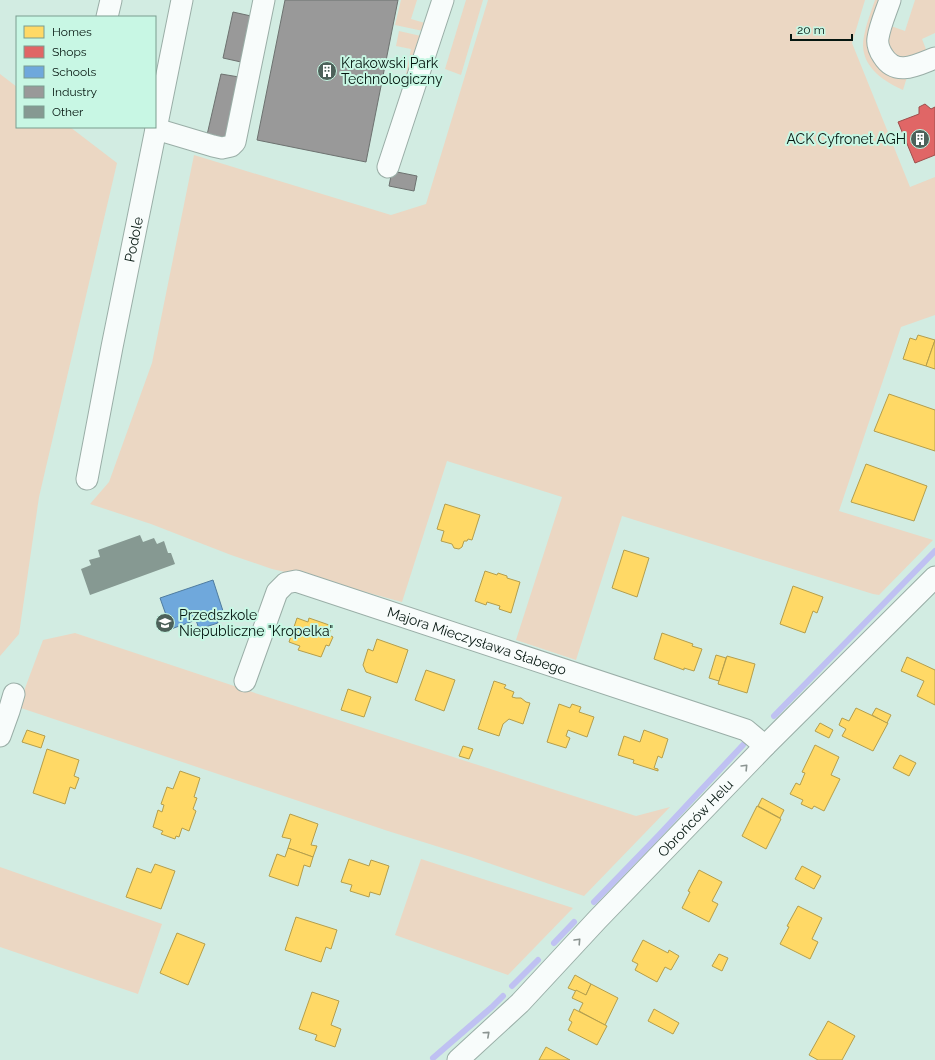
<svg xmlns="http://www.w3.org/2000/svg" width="935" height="1060" viewBox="0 0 935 1060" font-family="Raleway,sans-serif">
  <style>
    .green { fill: #ebd7c3 }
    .homes { fill: #ffd966; stroke: #b49e4c }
    .shops { fill: #e06666; stroke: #9e4e4c }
    .schools { fill: #6fa8dc; stroke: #4f7c9f }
    .industry { fill: #999; stroke: #6d7270 }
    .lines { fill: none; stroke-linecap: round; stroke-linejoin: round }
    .stream { stroke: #bfc1f2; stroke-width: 6 }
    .building { fill: #869992 }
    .minor-casing { stroke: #9aaea7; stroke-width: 23 }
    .minor { stroke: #f8fcfb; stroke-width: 21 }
    .oneway { stroke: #8b9491 }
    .labels { text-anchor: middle; stroke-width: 4; stroke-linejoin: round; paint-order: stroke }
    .poi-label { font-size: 14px; fill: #051610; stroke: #c8f7e4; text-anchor: start }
    .street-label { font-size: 14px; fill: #051610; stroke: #c8f7e4 }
  </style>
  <rect width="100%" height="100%" fill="#d2ece2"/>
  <g class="green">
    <polygon points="401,0 417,0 411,19 425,23 423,31 395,25"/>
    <polygon points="466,0 483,0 461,75 445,69"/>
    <polygon points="488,0 865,0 852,43 910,187 935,177 935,315 901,327 839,511 933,540 879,595 873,594 622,516 576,660 516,640 562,497 447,461 402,602 328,582 272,569 231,555 151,524 90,504 109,482 152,363 194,155 391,215 426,204"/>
    <path d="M 875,0 L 882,0 L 871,35 L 907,77 L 903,90 C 881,80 858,64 864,36 C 866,24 871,12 875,0 Z"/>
    <polygon points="915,0 935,0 935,33 922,39 927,52 902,59 892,54 886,39 891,26 905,31"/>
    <polygon points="399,31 421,36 407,80 397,78 396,84 384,76 385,74 405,79 411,49 396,46"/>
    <polygon points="0,74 17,87 17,127 70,127 117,163 39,497 19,634 0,656"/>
    <polygon points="75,633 258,694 636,816 670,807 584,896 471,857 388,831 18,707 43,640"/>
    <polygon points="421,859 573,908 508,975 395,935"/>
    <polygon points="0,867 162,924 138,994 0,947"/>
  </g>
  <g class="homes">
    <polygon points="918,335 935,340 926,366 903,359 910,338 916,340"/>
    <polygon points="935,340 935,369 926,366"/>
    <polygon points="889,394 935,410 935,451 874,431"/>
    <polygon points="866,464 927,486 914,521 851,502"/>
    <polygon points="445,504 480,515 472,540 468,539 467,541 464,541 462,547 459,549 454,548 452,544 441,541 444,531 437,529"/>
    <polygon points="624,550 649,558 637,597 612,588"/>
    <polygon points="485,571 497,575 498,573 507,576 507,578 520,582 511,613 499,609 500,606 487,602 486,605 475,601"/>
    <polygon points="793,586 823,597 817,613 813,611 805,633 780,624"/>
    <polygon points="297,618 308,622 309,618 332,626 329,635 333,637 329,646 326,645 321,657 298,650 300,646 289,642"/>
    <polygon points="662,633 693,644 692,646 702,649 694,671 684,668 684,670 654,659"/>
    <polygon points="377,639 408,650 397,683 366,672 363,665 368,649 373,651"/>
    <polygon points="716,655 726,658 719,681 709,678"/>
    <polygon points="727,656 755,664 747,693 718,684"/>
    <polygon points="907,657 935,670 935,705 917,696 924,681 901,671"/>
    <polygon points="426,670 455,680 444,711 415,700"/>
    <polygon points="494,681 506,685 504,688 514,692 512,697 516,698 521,698 526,702 530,703 523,724 509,719 503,724 499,736 478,729"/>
    <polygon points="348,689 371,697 364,717 341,710"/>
    <polygon points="559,704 570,708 572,704 581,707 579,712 594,717 587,737 568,730 566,736 570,738 566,748 547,742"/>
    <polygon points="856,708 888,723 873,751 842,736 846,729 839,725 842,718 849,721"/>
    <polygon points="876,708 891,715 887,723 872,715"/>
    <polygon points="820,723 833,730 829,738 815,731"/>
    <polygon points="27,730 45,736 41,748 22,742"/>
    <polygon points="644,730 668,739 662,758 658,756 654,768 658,769 658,771 633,763 634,760 618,755 624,736 640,742"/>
    <polygon points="815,745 839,757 831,775 840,779 824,811 814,806 812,809 801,804 803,800 790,794 796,783 800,785 805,773 802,772"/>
    <polygon points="463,746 473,749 469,759 459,756"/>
    <polygon points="47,749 79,760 74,776 79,778 75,789 70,787 65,804 33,793"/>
    <polygon points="900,755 916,763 909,776 893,768"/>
    <polygon points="180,771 200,778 194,797 197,798 193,809 196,811 189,831 182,828 179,837 176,836 175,839 161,834 163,831 153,827 158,810 162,812 164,805 161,804 167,787 173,789"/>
    <polygon points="762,798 784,810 780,818 758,806"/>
    <polygon points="757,806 781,819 766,849 742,836"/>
    <polygon points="290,814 318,824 311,845 317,846 313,857 288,848 291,839 282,837"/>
    <polygon points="288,848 313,857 310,867 304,865 298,886 269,876 277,854 285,857"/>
    <polygon points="349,859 369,866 371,860 389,866 380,895 370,892 369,897 350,891 352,885 341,882"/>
    <polygon points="155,864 175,871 161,909 126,897 137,868 151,873"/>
    <polygon points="802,866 821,876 814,889 795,879"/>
    <polygon points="699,870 722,882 712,901 718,904 709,922 682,908 690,892 688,891"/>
    <polygon points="798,906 822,918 812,939 818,942 810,959 780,944 789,927 787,926"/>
    <polygon points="296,917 337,930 331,949 326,947 321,962 285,950"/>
    <polygon points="177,933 205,944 188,985 160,973"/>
    <polygon points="643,940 668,953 669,950 679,956 671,970 665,967 657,982 635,970 638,964 632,961"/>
    <polygon points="719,954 728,958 722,971 712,966"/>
    <polygon points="575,975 591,984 586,995 568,988"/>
    <polygon points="591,984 618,998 605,1025 579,1011 583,1003 572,998 576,990 586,995"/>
    <polygon points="312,992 339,1001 331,1025 341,1029 335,1047 315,1040 317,1035 299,1029"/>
    <polygon points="574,1009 607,1026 597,1045 568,1030 572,1022 569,1020"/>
    <polygon points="654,1009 679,1023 673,1034 648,1021"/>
    <polygon points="828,1021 855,1036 842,1060 818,1060 809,1055"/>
    <polygon points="546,1047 570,1060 539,1060"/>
  </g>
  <polygon class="shops" points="925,104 931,109 935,107 935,155 915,163 898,122 919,114 919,107"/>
  <polygon class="schools" points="213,580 223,611 215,614 218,623 199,629 196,620 171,629 160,598"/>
  <g class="industry">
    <polygon points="285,0 398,0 366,162 257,140"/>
    <polygon points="233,12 251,16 241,62 223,58"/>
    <polygon points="221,74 239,77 226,138 207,135"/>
    <polygon points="392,171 417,176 414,191 389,186"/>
  </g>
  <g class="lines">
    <g class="stream">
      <polyline points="774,716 935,551"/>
      <polyline points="594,902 659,835 743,745"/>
      <polyline points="554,943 574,922"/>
      <polyline points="512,986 538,960"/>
      <polyline points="433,1058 492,1007 503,996"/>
    </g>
  </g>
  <polygon class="building" points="140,535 143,542 154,538 157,544 164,541 168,553 171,553 175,564 90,595 81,569 91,565 89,560 100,557 98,550"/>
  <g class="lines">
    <defs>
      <g id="minor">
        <path d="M 890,0 C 886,12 880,25 878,38 C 877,44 879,50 883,56 C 896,77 917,65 935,58"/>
        <polyline points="107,17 111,0"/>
        <polyline points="156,129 213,146 222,148 231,146 235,142 264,0"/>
        <polyline points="388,167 443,0"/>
        <path id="s1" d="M 87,479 L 112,347 L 182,0"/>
        <path id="s2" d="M 245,681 L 277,592 L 286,583 L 296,581 L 746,730 L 765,746"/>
        <polyline points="0,736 9,711 14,694"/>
        <path id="s3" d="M 458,1060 L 520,1003 L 597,920 L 765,746 L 935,577"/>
      </g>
    </defs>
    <use href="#minor" class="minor-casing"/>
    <use href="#minor" class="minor"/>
  </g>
  <defs><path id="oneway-chevron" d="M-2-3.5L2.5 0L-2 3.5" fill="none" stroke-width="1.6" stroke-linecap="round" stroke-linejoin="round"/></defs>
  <g class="oneway">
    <use href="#oneway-chevron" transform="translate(745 767) rotate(-46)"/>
    <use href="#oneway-chevron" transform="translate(578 941) rotate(-47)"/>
    <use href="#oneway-chevron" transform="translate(487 1034) rotate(-42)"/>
  </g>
  <defs>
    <symbol id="building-disc" viewBox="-11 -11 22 22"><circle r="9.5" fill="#4d615a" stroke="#c8f7e4"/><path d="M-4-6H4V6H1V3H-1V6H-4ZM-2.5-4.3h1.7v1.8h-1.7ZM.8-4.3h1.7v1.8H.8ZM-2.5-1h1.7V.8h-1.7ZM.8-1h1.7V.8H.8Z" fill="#fff"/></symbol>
    <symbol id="school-disc" viewBox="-11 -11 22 22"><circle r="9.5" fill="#4d615a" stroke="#c8f7e4"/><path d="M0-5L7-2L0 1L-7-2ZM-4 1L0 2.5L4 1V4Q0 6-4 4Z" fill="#fff"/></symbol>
  </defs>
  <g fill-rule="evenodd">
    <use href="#building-disc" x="316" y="60" width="22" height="22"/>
    <use href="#building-disc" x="909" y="128" width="22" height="22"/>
    <use href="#school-disc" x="154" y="612" width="22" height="22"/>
  </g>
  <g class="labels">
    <g class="poi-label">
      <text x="341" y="68">Krakowski Park<tspan x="341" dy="16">Technologiczny</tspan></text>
      <text x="906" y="144" text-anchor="end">ACK Cyfronet AGH</text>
      <text x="179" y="620">Przedszkole<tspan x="179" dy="16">Niepubliczne "Kropelka"</tspan></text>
    </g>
    <g class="street-label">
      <text dy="5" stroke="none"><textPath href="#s1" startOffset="244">Podole</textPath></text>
      <text dy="5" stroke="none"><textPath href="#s2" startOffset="308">Majora Mieczysława Słabego</textPath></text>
      <text dy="5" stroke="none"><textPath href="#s3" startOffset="339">Obrońców Helu</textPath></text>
    </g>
  </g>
  <rect x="16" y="16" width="140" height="112" fill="#c8f7e4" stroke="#7a9d8f"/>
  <rect x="24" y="26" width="20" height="12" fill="#ffd966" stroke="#7a9d8f"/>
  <text x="52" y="36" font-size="12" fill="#051610">Homes</text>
  <rect x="24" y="46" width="20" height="12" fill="#e06666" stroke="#7a9d8f"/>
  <text x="52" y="56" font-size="12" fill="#051610">Shops</text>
  <rect x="24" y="66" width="20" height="12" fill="#6fa8dc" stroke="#7a9d8f"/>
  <text x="52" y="76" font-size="12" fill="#051610">Schools</text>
  <rect x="24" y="86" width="20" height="12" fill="#999999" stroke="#7a9d8f"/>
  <text x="52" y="96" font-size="12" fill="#051610">Industry</text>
  <rect x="24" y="106" width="20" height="12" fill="#869992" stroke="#7a9d8f"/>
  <text x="52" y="116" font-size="12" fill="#051610">Other</text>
  <path d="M791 34v6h61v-6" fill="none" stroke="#051610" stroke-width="2"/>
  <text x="797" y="34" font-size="12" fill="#051610" stroke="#c8f7e4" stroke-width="3" paint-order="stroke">20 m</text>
</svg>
